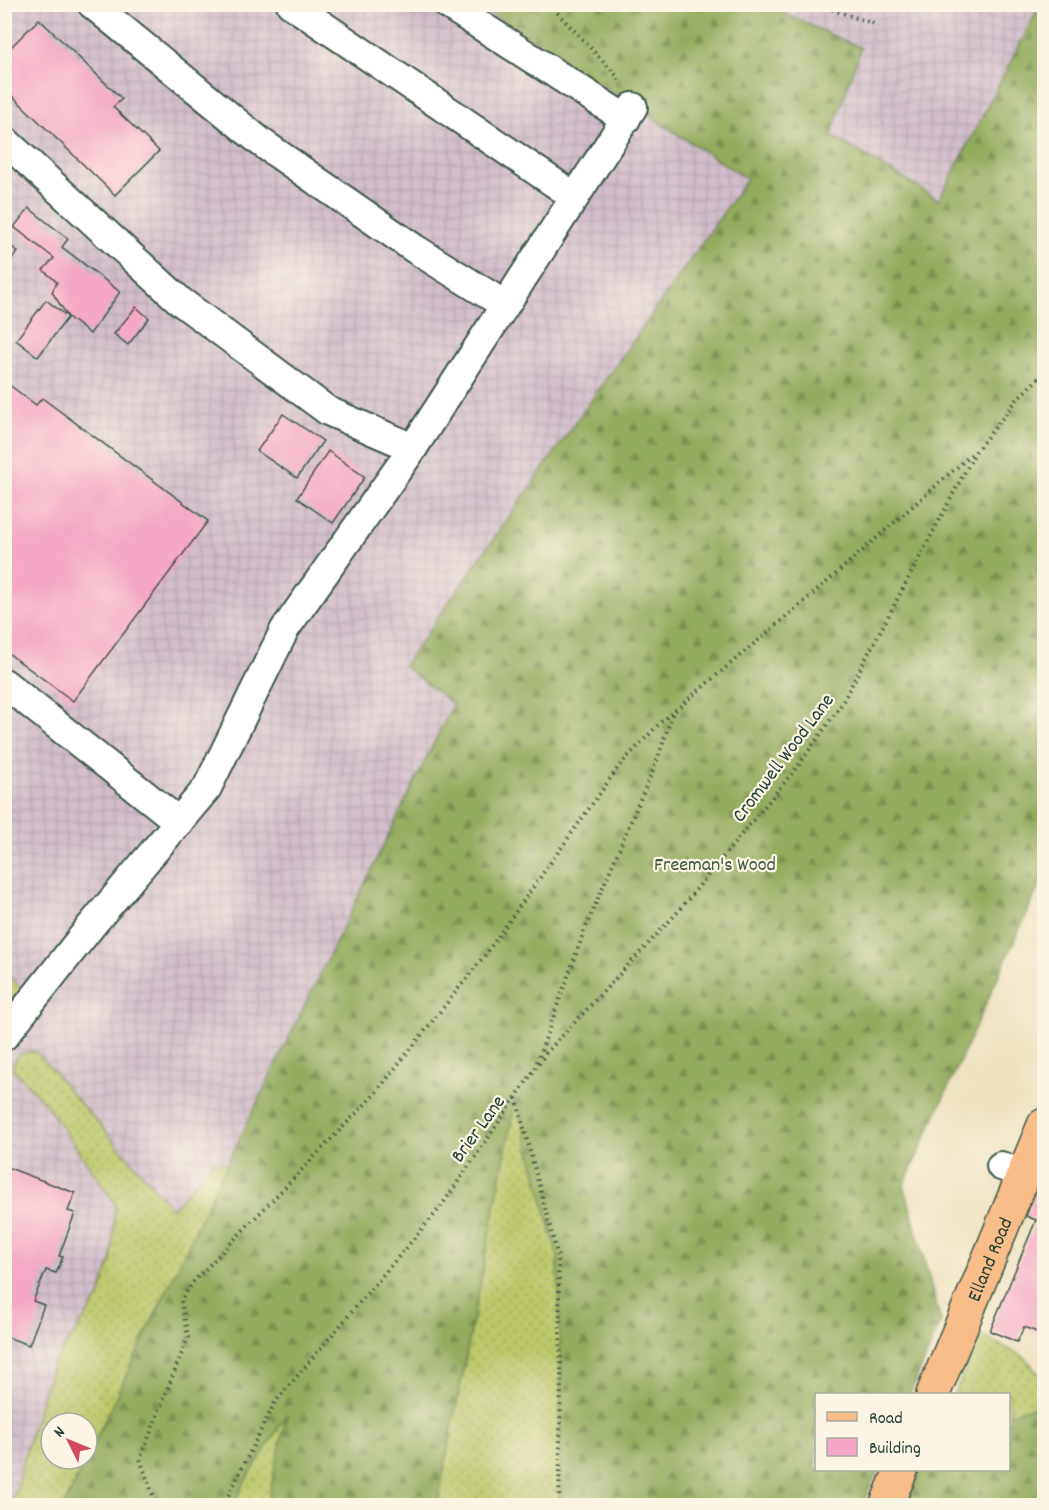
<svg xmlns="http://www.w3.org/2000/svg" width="1049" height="1510" viewBox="0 0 1049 1510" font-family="Dekko,sans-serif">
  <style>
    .industrial { fill: url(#industrial-grid) }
    .grass { fill: url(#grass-dots); stroke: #6d824e; stroke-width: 1.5 }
    .forest { fill: url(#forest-firs); stroke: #5a7448; stroke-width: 1.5 }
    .building { fill: #f5a7c5 }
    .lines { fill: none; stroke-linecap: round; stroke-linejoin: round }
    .minor-casing { stroke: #3e5649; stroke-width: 32 }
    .major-casing { stroke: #3e5649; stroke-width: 36 }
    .path { stroke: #3e5649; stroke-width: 4; stroke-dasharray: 1.5 4.5; stroke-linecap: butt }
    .minor { stroke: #fff; stroke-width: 28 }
    .major { stroke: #f8bd88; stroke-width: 33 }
    .labels { text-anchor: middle; stroke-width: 4.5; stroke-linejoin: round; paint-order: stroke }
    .street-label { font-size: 20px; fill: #1f3d34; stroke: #fcf5e5 }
    .park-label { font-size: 20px; fill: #3e593f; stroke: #fcf5e5 }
  </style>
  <defs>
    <pattern id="industrial-grid" width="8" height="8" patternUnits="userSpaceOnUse" patternTransform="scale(1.5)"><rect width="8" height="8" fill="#d1bdca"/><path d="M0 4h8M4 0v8" fill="none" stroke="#b3a3ae"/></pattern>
    <pattern id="grass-dots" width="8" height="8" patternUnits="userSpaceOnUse" patternTransform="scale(1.5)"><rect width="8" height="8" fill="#bbc769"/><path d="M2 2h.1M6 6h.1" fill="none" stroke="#97a357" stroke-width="1.8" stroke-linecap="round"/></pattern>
    <pattern id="forest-firs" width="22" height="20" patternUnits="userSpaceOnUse" patternTransform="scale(1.5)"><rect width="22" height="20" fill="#94ac5d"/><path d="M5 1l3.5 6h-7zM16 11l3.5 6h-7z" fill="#788d4e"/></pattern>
  </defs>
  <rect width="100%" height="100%" fill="#fcf5e5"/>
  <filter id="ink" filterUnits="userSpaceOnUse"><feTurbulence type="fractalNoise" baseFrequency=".0167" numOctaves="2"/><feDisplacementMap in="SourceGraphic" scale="12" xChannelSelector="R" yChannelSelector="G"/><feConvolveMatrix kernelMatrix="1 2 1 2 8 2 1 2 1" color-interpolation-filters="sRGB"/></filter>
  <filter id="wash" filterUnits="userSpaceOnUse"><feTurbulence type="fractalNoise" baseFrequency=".008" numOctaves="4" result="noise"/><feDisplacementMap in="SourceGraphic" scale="24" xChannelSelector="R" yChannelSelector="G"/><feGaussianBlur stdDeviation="1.35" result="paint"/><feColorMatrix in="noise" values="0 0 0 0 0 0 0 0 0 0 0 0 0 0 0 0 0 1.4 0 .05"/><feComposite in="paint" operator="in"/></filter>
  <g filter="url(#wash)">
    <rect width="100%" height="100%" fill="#ede1c0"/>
    <g class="industrial">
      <polygon points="5,5 478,5 747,179 404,666 453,703 227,1164 87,1458 87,1423 51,1423 51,1459 87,1459 64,1505 5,1506"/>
      <polygon points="765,5 1040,5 939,200 831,135 861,48"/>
    </g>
    <g class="grass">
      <polygon points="5,972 23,990 5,1018"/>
      <path d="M 35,1051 C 50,1064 59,1079 71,1093 C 106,1131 139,1169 172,1209 L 214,1161 L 227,1164 L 87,1458 L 87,1423 L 51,1423 L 51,1459 L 87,1459 L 64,1505 L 12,1505 L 27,1446 L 52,1366 L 99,1297 L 112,1257 L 115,1203 L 45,1103 L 12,1068 L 19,1054 Z"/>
      <polygon points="516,1097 558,1257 561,1373 559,1505 437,1506"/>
      <polygon points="981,1335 1026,1358 1036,1372 1044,1374 1044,1405 1009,1413 1008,1394 954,1394"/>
      <polygon points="288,1412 267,1505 234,1506 241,1488"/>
    </g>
    <g class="forest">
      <polygon points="478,5 765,5 861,48 831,135 939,200 1040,5 1044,5 1044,875 904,1185 941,1322 910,1394 816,1394 816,1470 878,1470 862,1505 559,1505 561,1373 558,1257 516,1098 437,1505 267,1505 287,1414 241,1488 234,1505 64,1506 227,1164 453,704 404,666 747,179"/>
      <polygon points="1044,1405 1044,1505 906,1505 922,1470 1008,1470 1009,1413"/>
    </g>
    <g id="blocks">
      <g class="building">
        <polygon points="39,19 122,99 113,107 159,151 115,195 4,88 4,54"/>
        <polygon points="29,208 68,239 62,247 120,292 90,334 68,317 52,292 57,282 43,270 54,258 14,227"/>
        <polygon points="4,240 18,252 4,267"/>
        <polygon points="46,300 68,317 38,357 16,340"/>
        <polygon points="136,307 149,318 128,345 114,334"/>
        <polygon points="4,381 36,405 42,398 208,521 73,701 4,650"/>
        <polygon points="283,414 323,441 297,478 257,451"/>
        <polygon points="328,451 365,477 333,523 297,498"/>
        <polygon points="4,1166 75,1193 68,1211 75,1213 59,1256 63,1257 56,1273 46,1270 33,1301 44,1305 29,1345 4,1336"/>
        <polygon points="1044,1170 1044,1335 1024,1327 1017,1342 990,1331 1036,1220 1026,1216"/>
      </g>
    </g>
  </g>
  <g filter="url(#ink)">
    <use href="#blocks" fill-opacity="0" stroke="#3e5649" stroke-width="1.5"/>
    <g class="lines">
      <defs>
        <g id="minor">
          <polyline points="92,4 262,143 415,249 505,305"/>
          <polyline points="291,4 575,197"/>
          <polyline points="447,4 626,119"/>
          <polyline points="4,140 180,301 328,411 413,448 285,629 207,788 91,926 4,1036"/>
          <polyline points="413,448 633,107"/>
          <polyline points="4,683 179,822"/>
          <polyline points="1001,1166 1024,1174"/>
        </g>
        <g id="major">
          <path id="s1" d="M 933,1394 L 1044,1125"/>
          <polyline points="886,1506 901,1470"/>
        </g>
      </defs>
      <use href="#minor" class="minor-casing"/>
      <use href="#major" class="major-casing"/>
      <g class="path">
        <polyline points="549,4 617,76 620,83"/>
        <polyline points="815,4 878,25"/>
        <polyline points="537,1062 585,929 658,758 673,712"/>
        <polyline points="516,1098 558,1257 561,1373 559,1506"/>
        <polyline points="157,1506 140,1459 188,1337 181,1300 194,1281 374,1095 485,955 620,765 659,724 813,594 972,454"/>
        <polyline points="223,1506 275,1402 440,1208 546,1053 676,914 798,766 841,705 976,451 1020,396 1044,373"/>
      </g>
      <use href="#minor" class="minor"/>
      <use href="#major" class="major"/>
    </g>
  </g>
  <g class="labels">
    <g class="street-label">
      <text transform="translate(782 757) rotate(-53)" y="7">Cromwell Wood Lane</text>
      <text transform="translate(477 1128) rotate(-54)" y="7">Brier Lane</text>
      <text dy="7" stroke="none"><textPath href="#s1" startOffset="146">Elland Road</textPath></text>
    </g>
    <g class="park-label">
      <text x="715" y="870">Freeman's Wood</text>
    </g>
  </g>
  <rect width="1049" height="1510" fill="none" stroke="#fcf5e5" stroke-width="24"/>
  <rect x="815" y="1393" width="195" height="78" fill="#fcf5e5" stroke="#a4ab9e" stroke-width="1.5"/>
  <rect x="827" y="1412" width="30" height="9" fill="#f8bd88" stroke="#a4ab9e" stroke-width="1.5"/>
  <text x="869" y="1423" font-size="18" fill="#1f3d34">Road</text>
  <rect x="827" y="1438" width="30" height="18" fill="#f5a7c5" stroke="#a4ab9e" stroke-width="1.5"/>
  <text x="869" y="1453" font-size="18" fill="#1f3d34">Building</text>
  <g transform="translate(69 1441) rotate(313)"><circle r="28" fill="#fcf5e5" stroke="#a4ab9e" stroke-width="1.5"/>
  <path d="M0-4.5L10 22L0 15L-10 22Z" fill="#d1495b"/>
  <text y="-9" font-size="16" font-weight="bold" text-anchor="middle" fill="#1f3d34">N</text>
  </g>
</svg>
